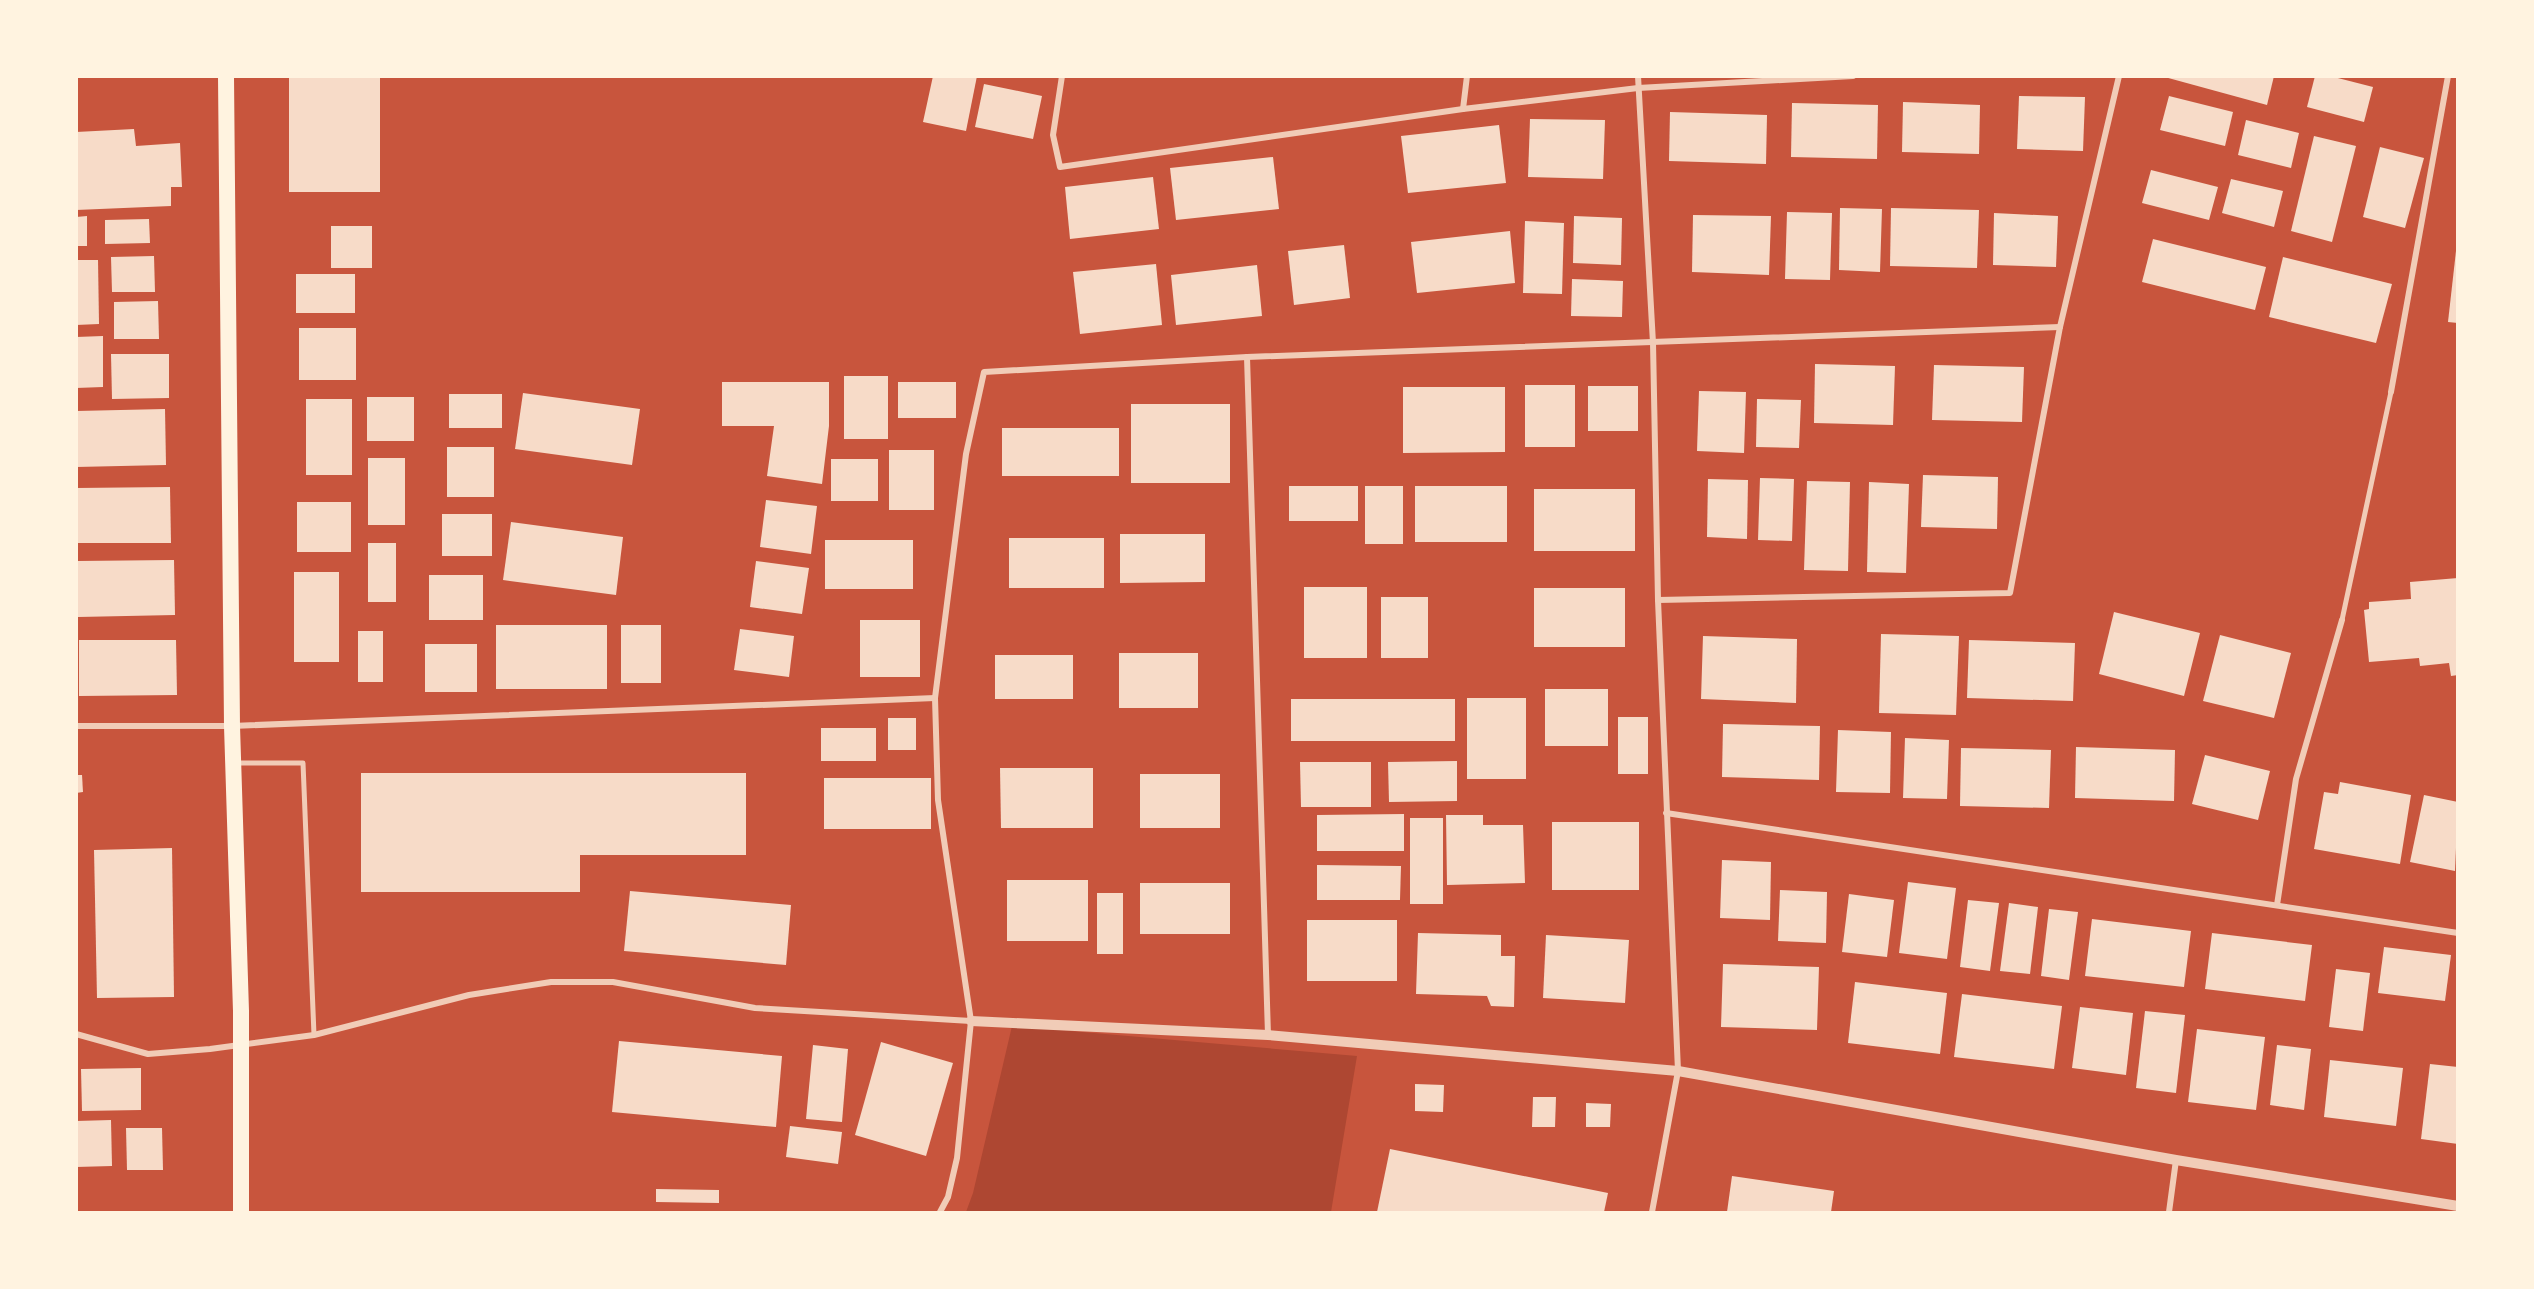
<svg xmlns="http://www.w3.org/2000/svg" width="2534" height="1289" viewBox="0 0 2534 1289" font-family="'PT Serif',serif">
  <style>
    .green { fill: #ae4732 }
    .building { fill: #f7dbc8 }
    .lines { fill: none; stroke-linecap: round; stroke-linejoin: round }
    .pedestrian { stroke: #f1ccb7; stroke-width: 5 }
    .minor { stroke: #f1ccb7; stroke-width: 6 }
    .tertiary { stroke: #f1ccb7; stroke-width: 10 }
    .trunk { stroke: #fff3e0; stroke-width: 16 }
  </style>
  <rect width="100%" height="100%" fill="#c8553d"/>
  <polygon class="green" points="1012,1026 1357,1056 1331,1212 966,1212 973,1193"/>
  <g class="building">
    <rect x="289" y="76" width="91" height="116"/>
    <polygon points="933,76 977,76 966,131 923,122"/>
    <polygon points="2161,76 2274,76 2267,105"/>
    <polygon points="2315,76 2330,76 2373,87 2364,122 2307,107"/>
    <polygon points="984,84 1042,96 1033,139 975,127"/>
    <polygon points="2019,96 2085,97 2083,151 2017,149"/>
    <polygon points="2169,96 2233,112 2225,146 2160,130"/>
    <polygon points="1903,102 1980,105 1979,154 1902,152"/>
    <polygon points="1792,103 1878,105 1877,159 1791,157"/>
    <polygon points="1670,112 1767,115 1766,164 1669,161"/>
    <polygon points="1530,119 1605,120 1603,179 1528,177"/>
    <polygon points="2246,120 2299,133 2291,168 2238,155"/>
    <polygon points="1499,125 1506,183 1408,193 1401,136"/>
    <polygon points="134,129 136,146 180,143 182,187 171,187 171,206 76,210 76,132"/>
    <polygon points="2314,136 2356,146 2332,242 2291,231"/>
    <polygon points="2380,147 2424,158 2405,228 2363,217"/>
    <polygon points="1273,157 1279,209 1176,220 1170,168"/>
    <polygon points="2151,170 2218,187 2209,220 2142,203"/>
    <polygon points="1153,177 1159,229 1070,239 1065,187"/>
    <polygon points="2231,179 2283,191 2274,227 2222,213"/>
    <polygon points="1840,208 1882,209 1880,272 1839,270"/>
    <polygon points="1891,208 1979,210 1977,268 1890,266"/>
    <polygon points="1787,212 1832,213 1830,280 1785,279"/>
    <polygon points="1994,213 2058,216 2056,267 1993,265"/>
    <polygon points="1693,215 1771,216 1769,275 1692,272"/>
    <polygon points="87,216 87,246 76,246 76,217"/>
    <polygon points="1574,216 1622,218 1621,265 1573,263"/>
    <polygon points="149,219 150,243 105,244 105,220"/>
    <polygon points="1525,221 1564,223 1562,294 1523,293"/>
    <rect x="331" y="226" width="41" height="42"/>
    <polygon points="1510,231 1515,283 1417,293 1411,242"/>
    <polygon points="2153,239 2266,267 2255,310 2142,282"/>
    <polygon points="1344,245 1350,298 1294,305 1288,251"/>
    <polygon points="2456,251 2458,251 2458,323 2448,322"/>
    <polygon points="154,256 155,292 112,292 111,257"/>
    <polygon points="2283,257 2392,284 2376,343 2269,317"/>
    <polygon points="76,260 98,260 99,324 76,325"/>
    <polygon points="1156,264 1162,325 1080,334 1073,272"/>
    <polygon points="1257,265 1262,316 1176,325 1171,275"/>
    <rect x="296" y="274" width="59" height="39"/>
    <polygon points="1572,279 1623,281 1622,317 1571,316"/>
    <polygon points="158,301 159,339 114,339 114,302"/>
    <rect x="299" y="328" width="57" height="52"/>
    <polygon points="103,336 103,387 76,388 76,337"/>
    <polygon points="111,354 169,354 169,398 112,399"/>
    <polygon points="1815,364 1895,366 1893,425 1814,423"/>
    <polygon points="1934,365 2024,367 2022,422 1932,420"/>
    <rect x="844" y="376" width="44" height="63"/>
    <polygon points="722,382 829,382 829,426 822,484 767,476 774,426 722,426"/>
    <rect x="898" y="382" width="58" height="36"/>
    <rect x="1525" y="385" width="50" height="62"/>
    <rect x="1588" y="386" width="50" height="45"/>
    <polygon points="1403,387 1505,387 1505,452 1403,453"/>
    <polygon points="1699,391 1746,392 1744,453 1697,451"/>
    <polygon points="523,393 640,409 632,465 515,449"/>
    <rect x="449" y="394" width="53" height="34"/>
    <rect x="367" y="397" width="47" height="44"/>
    <rect x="306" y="399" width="46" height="76"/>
    <polygon points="1757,399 1801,400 1799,448 1756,447"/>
    <rect x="1131" y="404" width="99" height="79"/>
    <polygon points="165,409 166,465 76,467 76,411"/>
    <rect x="1002" y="428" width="117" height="48"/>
    <rect x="447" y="447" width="47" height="50"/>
    <rect x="889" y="450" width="45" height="60"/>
    <rect x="368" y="458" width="37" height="67"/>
    <rect x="831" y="459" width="47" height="42"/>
    <polygon points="1923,475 1998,477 1997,529 1921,527"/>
    <polygon points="1760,478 1794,479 1792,541 1758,540"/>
    <polygon points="1708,479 1748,480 1747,539 1707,537"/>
    <polygon points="1807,481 1850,482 1848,571 1804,570"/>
    <polygon points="1869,482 1909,484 1906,573 1867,572"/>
    <rect x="1289" y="486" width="69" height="35"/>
    <rect x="1365" y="486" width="38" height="58"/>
    <rect x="1415" y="486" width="92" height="56"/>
    <polygon points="170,487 171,543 76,543 76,488"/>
    <rect x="1534" y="489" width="101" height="62"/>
    <polygon points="766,500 817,506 811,554 760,547"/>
    <rect x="297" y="502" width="54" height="50"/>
    <rect x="442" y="514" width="50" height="42"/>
    <polygon points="511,522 623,537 616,595 503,580"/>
    <polygon points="1120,534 1205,534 1205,582 1120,583"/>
    <rect x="1009" y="538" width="95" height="50"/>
    <rect x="825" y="540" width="88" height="49"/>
    <rect x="368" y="543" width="28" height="59"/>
    <polygon points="174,560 175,615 78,617 77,561"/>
    <polygon points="756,561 809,568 802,614 750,607"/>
    <rect x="294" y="572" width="45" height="90"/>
    <rect x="429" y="575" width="54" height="45"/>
    <polygon points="2458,578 2458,675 2451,676 2449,663 2420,666 2419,658 2369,662 2364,610 2369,609 2369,602 2411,599 2410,582"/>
    <rect x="1304" y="587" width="63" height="71"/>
    <rect x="1534" y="588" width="91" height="59"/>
    <rect x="1381" y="597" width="47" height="61"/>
    <polygon points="2114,612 2200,633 2184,696 2099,674"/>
    <rect x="860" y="620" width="60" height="57"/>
    <rect x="496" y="625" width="111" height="64"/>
    <rect x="621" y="625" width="40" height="58"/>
    <polygon points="740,629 794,636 789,677 734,670"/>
    <rect x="358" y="631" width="25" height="51"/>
    <polygon points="1881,634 1959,636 1956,715 1879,713"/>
    <polygon points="2220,635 2291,653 2274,718 2203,701"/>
    <polygon points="1703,636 1797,639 1796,703 1701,699"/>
    <polygon points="79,640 176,640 177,695 79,696"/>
    <polygon points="1969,640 2075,643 2073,701 1967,698"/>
    <rect x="425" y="644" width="52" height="48"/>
    <rect x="1119" y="653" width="79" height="55"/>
    <rect x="995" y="655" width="78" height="44"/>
    <rect x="1545" y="689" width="63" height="57"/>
    <rect x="1467" y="698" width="59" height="81"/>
    <rect x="1291" y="699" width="164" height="42"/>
    <rect x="1618" y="717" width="30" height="57"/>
    <rect x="888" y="718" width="28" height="32"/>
    <polygon points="1723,724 1820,726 1819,780 1722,777"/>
    <rect x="821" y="728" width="55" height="33"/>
    <polygon points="1838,730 1891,732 1890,793 1836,792"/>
    <polygon points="1905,738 1949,740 1947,799 1903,798"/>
    <polygon points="2076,747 2175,750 2174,801 2075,798"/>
    <polygon points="1961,748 2051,750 2049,808 1960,806"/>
    <polygon points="2205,755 2270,771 2258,820 2192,804"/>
    <polygon points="1457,761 1457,801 1389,802 1388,762"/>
    <polygon points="1300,762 1371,762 1371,807 1301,807"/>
    <polygon points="1000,768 1093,768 1093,828 1001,828"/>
    <polygon points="361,773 746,773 746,855 580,855 580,892 361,892"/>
    <rect x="1140" y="774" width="80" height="54"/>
    <polygon points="76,775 82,775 83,792 76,793"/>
    <rect x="824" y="778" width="107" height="51"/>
    <polygon points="2340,782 2411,795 2400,864 2314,849 2324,792 2338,794"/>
    <polygon points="2424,795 2458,802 2455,871 2410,862"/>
    <polygon points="1404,814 1404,851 1317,851 1317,815"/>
    <polygon points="1446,815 1483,815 1483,825 1523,825 1525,883 1447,885"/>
    <rect x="1410" y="818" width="33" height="86"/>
    <rect x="1552" y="822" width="87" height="68"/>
    <polygon points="172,848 174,997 97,998 94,850"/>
    <polygon points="1722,860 1771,862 1770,920 1720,918"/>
    <polygon points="1317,865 1401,866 1400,900 1317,900"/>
    <rect x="1007" y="880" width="81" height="61"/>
    <polygon points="1908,882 1956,888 1947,959 1899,953"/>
    <rect x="1140" y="883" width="90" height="51"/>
    <polygon points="1780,890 1827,892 1826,943 1778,941"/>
    <polygon points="630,891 791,905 786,965 624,951"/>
    <rect x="1097" y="893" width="26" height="61"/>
    <polygon points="1849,894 1894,900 1887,957 1842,952"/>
    <polygon points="1968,900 1999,903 1990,971 1960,967"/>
    <polygon points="2009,903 2038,907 2030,974 2000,971"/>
    <polygon points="2049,909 2078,912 2069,980 2041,976"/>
    <polygon points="2092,919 2191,931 2184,987 2085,976"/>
    <rect x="1307" y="920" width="90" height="61"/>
    <polygon points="1418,933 1501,935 1501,956 1515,956 1514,1007 1491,1006 1487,996 1416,994"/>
    <polygon points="2212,933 2312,945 2305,1001 2205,989"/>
    <polygon points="1546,935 1629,940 1625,1003 1543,998"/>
    <polygon points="2384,947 2451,955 2445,1001 2378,993"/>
    <polygon points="1723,964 1819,967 1817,1030 1721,1027"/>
    <polygon points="2336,969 2370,973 2363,1031 2329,1027"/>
    <polygon points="1855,982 1947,993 1940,1054 1848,1043"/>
    <polygon points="1962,994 2062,1006 2054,1069 1954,1057"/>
    <polygon points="2080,1007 2133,1013 2126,1075 2072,1068"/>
    <polygon points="2145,1011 2185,1015 2176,1093 2136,1088"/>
    <polygon points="2197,1029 2265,1037 2256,1110 2188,1102"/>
    <polygon points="619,1041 782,1056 776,1127 612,1112"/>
    <polygon points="881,1042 953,1063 926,1156 855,1135"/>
    <polygon points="813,1045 848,1049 842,1122 806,1119"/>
    <polygon points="2277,1045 2311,1049 2304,1110 2270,1105"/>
    <polygon points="2330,1060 2403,1068 2396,1126 2324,1117"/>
    <polygon points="2430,1064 2458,1067 2458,1144 2421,1139"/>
    <polygon points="141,1068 141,1110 82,1111 81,1069"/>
    <polygon points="1415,1084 1444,1085 1443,1112 1415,1111"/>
    <polygon points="1533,1097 1556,1097 1555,1127 1532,1127"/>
    <polygon points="1586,1103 1611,1104 1610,1127 1586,1127"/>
    <polygon points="111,1120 112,1166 76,1167 76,1121"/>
    <polygon points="790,1126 842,1132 838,1164 786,1157"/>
    <polygon points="126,1128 162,1128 163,1170 127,1170"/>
    <polygon points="1390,1149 1608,1193 1604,1212 1377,1212"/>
    <polygon points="1732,1176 1834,1191 1831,1212 1727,1212"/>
    <polygon points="656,1189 719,1190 719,1203 656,1202"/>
  </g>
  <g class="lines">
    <g class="pedestrian">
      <polyline points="2342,620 2391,392"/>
      <polyline points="235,763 303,763 314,1035"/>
    </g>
    <g class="minor">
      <polyline points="1062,76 1053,135 1060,167 1463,109 1638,88 1853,76"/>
      <polyline points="1638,76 1653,343 1658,600 1678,1071 1652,1212"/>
      <polyline points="1463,109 1467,76"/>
      <polyline points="1247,357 1268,1035"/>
      <polyline points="2391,392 2448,76"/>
      <polyline points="1658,600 2010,593 2060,327 2119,76"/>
      <polyline points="76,726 232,726 935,698"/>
      <polyline points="1666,813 2458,933"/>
      <polyline points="2277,905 2296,779 2342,620"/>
      <polyline points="76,1034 148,1054 210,1049 314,1035 469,995 551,982 613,982 755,1008 971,1021"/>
      <polyline points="940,1212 948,1197 957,1158 971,1021 938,800 935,698 966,454 984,372 1247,357 2060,327"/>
      <polyline points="2169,1212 2176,1160"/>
    </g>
    <polyline class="tertiary" points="971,1021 1268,1035 1678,1071 2176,1160 2458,1206"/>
    <polyline class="trunk" points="226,76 232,726 241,1011 241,1212"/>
  </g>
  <rect width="2534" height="1289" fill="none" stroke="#fff3e0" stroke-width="156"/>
</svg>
